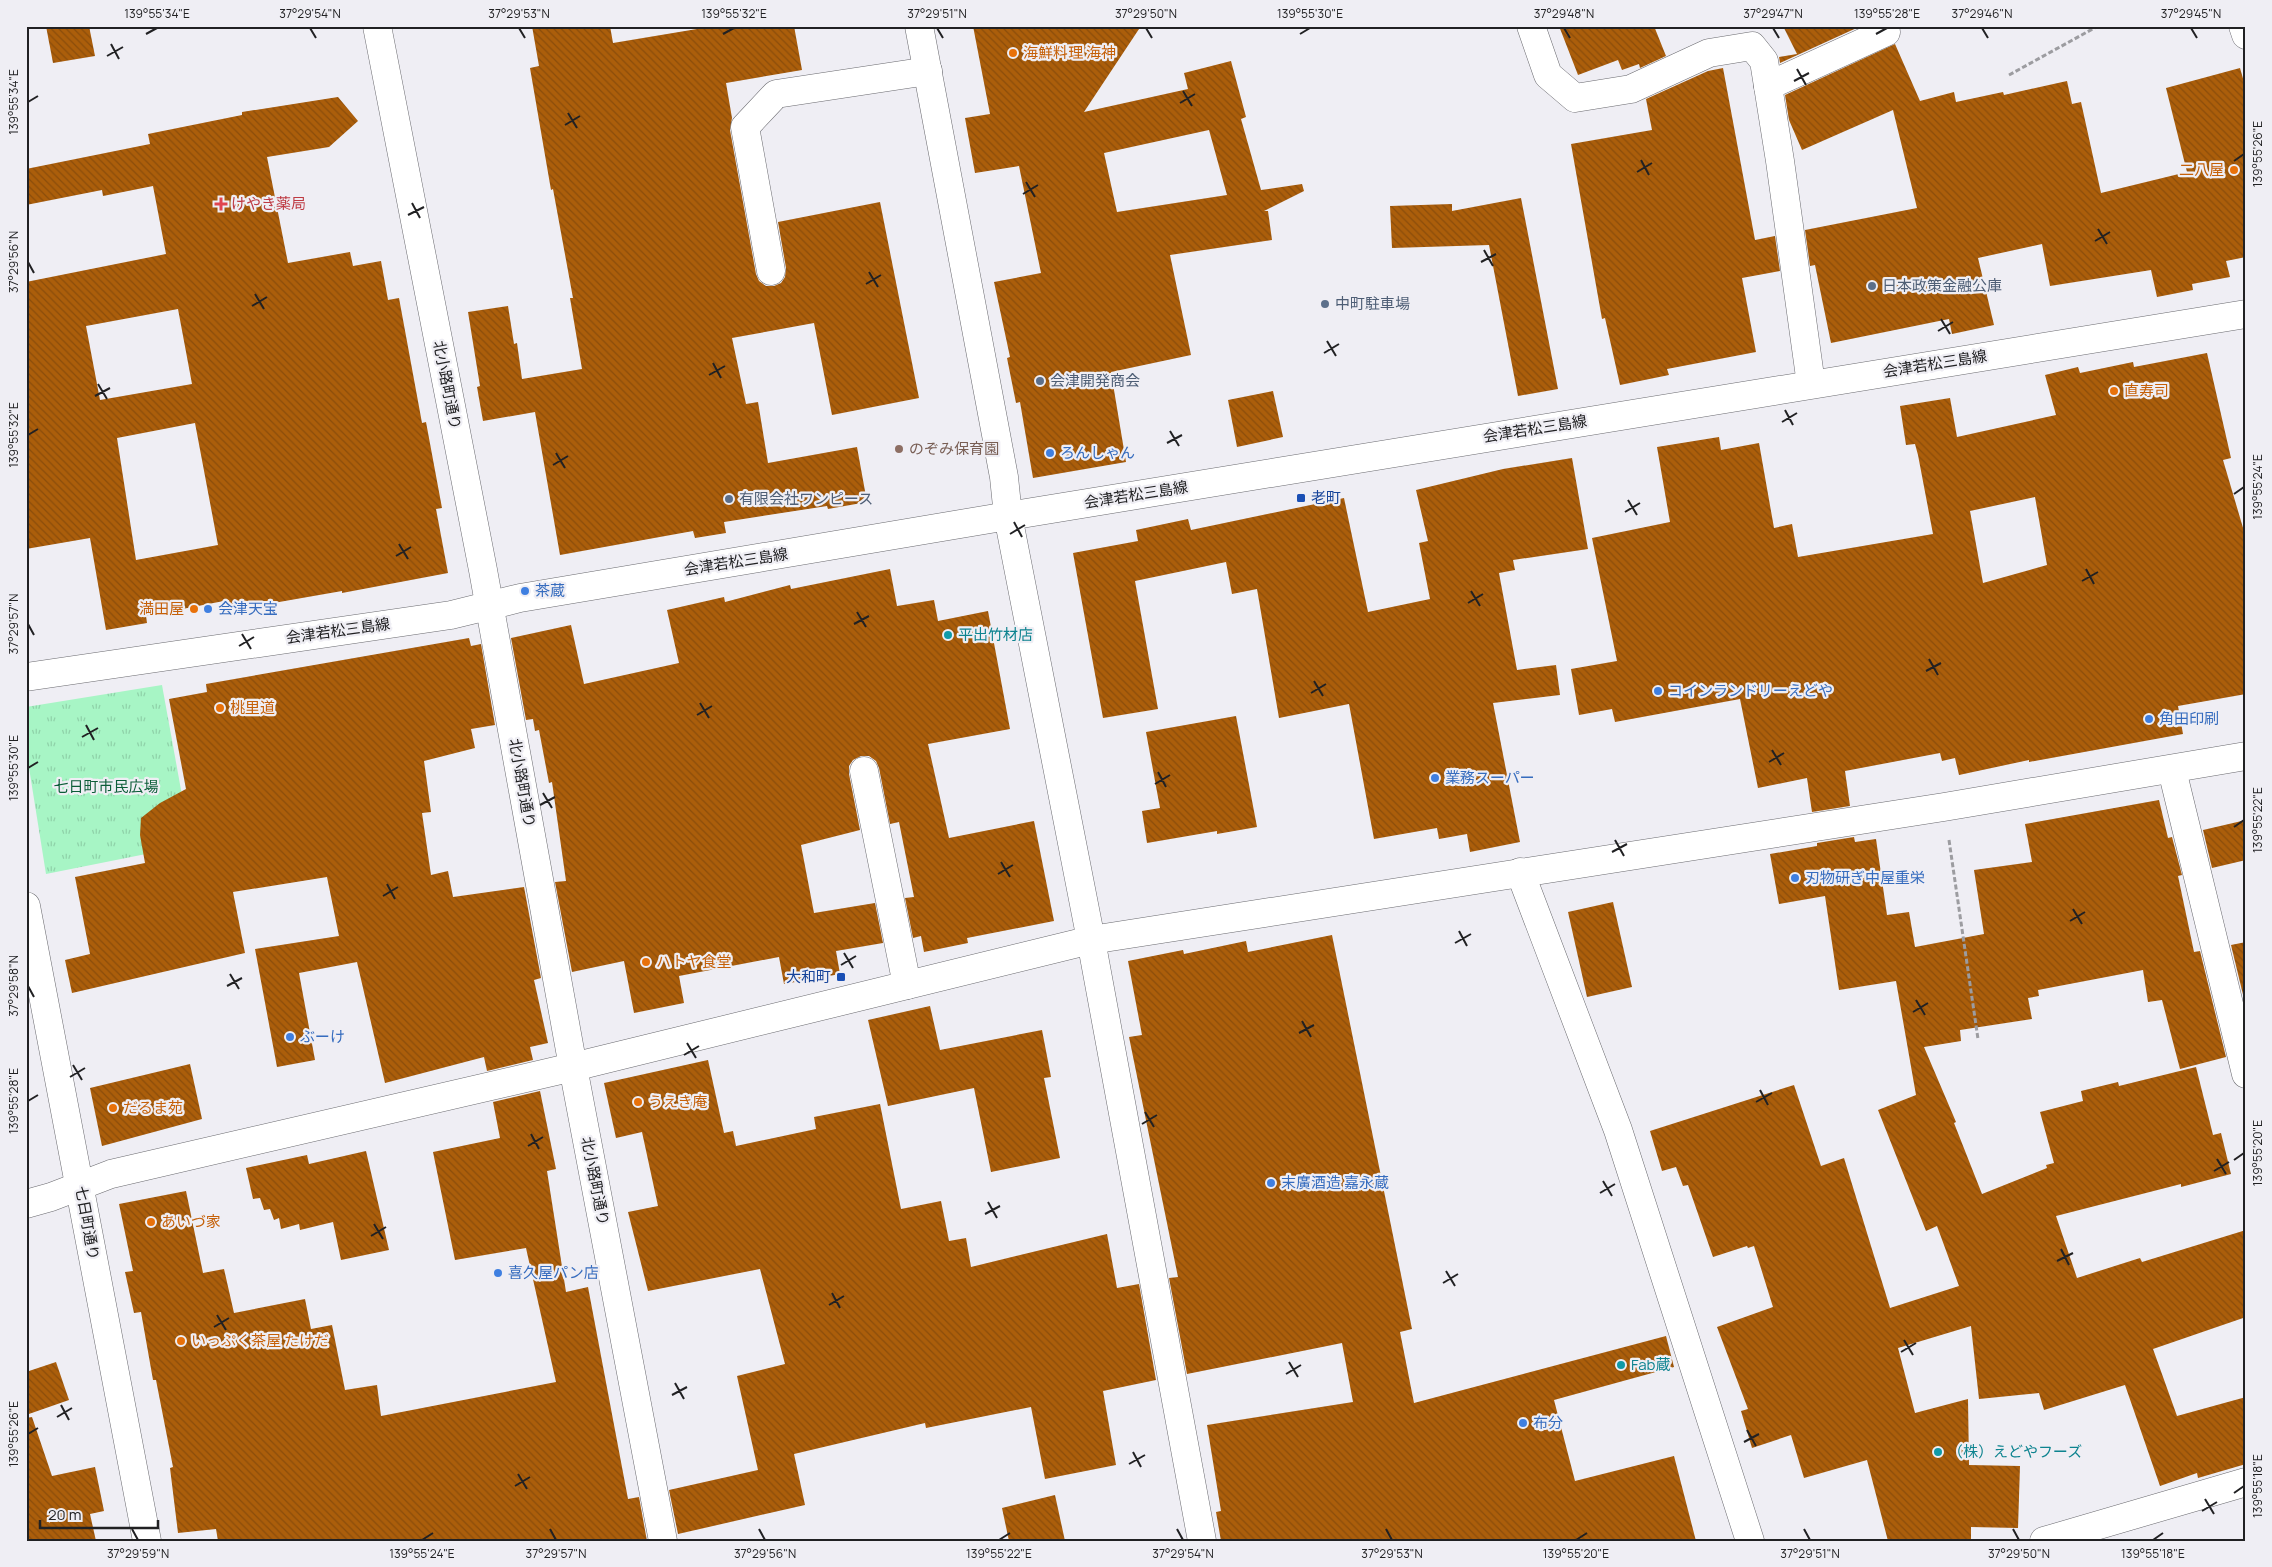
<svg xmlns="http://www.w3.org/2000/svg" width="2272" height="1567" viewBox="0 0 2272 1567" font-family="Manrope,'Noto Sans JP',sans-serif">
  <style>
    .park { fill: url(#park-tufts) }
    .building { fill: url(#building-back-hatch); fill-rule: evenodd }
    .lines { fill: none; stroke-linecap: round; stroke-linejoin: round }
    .minor-casing { stroke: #6a6a6f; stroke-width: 29 }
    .major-casing { stroke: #6a6a6f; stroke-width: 29 }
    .highway-casing { stroke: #6a6a6f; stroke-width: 29 }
    .path { stroke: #9c9ca0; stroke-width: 3; stroke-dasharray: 5 2.5; stroke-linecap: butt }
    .minor { stroke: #fff; stroke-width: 28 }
    .major { stroke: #fff; stroke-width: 28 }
    .highway { stroke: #fff; stroke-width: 28 }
    .ticks { fill: none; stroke: #212123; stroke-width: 2 }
    .food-dot { fill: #e8710a; stroke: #efeef4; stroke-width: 2 }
    .health-dot { fill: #e0444e; stroke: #efeef4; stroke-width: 2 }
    .service-dot { fill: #5c6f8a; stroke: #efeef4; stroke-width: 2 }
    .education-dot { fill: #8d6e63; stroke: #efeef4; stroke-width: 2 }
    .shop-dot { fill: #3f7fe0; stroke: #efeef4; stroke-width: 2 }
    .transit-dot { fill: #1a4fb4; stroke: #efeef4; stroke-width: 2 }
    .culture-dot { fill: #0f9aa8; stroke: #efeef4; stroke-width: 2 }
    .labels { text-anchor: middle; stroke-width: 4.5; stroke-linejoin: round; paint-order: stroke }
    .food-label { font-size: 15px; fill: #c56008; stroke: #efeef4; text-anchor: start }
    .health-label { font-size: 15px; fill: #be3a42; stroke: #efeef4; text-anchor: start }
    .service-label { font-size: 15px; fill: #4e5e75; stroke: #efeef4; text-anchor: start }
    .street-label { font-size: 15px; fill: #212123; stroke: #efeef4 }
    .education-label { font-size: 15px; fill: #785e54; stroke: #efeef4; text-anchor: start }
    .shop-label { font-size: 15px; fill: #366cbe; stroke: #efeef4; text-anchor: start }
    .transit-label { font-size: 15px; fill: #164399; stroke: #efeef4; text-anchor: start }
    .culture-label { font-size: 15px; fill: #0d838f; stroke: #efeef4; text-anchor: start }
    .park-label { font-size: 15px; fill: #0c5d38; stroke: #efeef4 }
    .neatline { fill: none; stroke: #212123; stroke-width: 2 }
    .ticks-label { font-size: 12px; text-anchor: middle; fill: #212123 }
  </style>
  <defs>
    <pattern id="park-tufts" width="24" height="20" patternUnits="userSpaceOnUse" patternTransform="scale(1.25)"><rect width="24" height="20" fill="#a7f5c5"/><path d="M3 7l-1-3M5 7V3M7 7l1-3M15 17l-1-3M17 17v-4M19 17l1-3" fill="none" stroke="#8fd2a9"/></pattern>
    <pattern id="building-back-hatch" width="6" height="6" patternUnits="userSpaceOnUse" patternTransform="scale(1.25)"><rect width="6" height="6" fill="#ab5e0b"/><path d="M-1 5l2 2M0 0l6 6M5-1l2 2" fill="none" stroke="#8b4d0b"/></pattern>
  </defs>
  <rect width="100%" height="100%" fill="#efeef4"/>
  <polygon class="park" points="162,685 191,845 46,874 26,749 26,707"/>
  <g class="building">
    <polygon points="46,26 89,26 95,56 53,63"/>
    <polygon points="532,26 610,26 613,43 715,26 794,26 802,70 726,83 732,118 730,130 756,274 759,281 766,286 774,286 781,283 785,277 786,268 778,222 880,202 919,398 832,415 814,323 732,338 746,404 758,402 768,463 857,447 867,502 828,509 827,506 724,522 726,533 695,538 693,531 560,555 535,412 483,421 477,387 480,386 468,312 508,306 514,344 517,343 522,379 582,369 570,298 573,298 553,189 551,190 530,68 539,66"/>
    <path d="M 973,26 L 1141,26 L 1084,112 L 1188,89 L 1184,73 L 1231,61 L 1246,117 L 1241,119 L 1261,190 L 1302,184 L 1304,191 L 1264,211 L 1268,211 L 1272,240 L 1170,255 L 1191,355 L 1111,372 L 1126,462 L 1033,478 L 1020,402 L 1016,403 L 1007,358 L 1010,357 L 994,282 L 1041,273 L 1019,166 L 975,173 L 965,118 L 990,114 ZM 1209,130 L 1227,195 L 1117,212 L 1104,153 Z"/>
    <polygon points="1559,26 1654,26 1666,56 1640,68 1639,64 1622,70 1618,60 1578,75"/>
    <polygon points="1783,26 1861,26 1780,63 1779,57 1797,54"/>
    <polygon points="1895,44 1920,101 1954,92 1956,102 2003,92 2004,95 2067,81 2072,104 2081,102 2101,193 2187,172 2166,88 2240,68 2246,89 2246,257 2226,261 2230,277 2192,284 2193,290 2157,297 2151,270 2050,286 2042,244 1978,258 1994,325 1952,334 1949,319 1831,343 1815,265 1810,266 1805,230 1917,208 1893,110 1802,150 1789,120 1785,95"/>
    <polygon points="1723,68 1755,240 1775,236 1780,271 1742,278 1756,352 1667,369 1669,375 1620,385 1605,318 1602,319 1571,144 1652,130 1646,99 1708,71"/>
    <path d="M 338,97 L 358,121 L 329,147 L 267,157 L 288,263 L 350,252 L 353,266 L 381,261 L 388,300 L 399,298 L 422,423 L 426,422 L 442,508 L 436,509 L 448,573 L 342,593 L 342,591 L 262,605 L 262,603 L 230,608 L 229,600 L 146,616 L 147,623 L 106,630 L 90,538 L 26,549 L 26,282 L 166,254 L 153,186 L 103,196 L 102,190 L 26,205 L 26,169 L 150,144 L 148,134 L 242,115 L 242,112 ZM 178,309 L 192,384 L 100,400 L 86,326 ZM 195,423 L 218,545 L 136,560 L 117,438 Z"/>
    <polygon points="1521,198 1558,389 1518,396 1489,245 1392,248 1390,206 1452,204 1452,211"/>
    <path d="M 2207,353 L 2231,458 L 2223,460 L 2246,538 L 2246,694 L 2178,706 L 2183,734 L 2029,762 L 2029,760 L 1959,775 L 1955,758 L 1942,761 L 1940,753 L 1845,771 L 1850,806 L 1812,812 L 1807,778 L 1758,788 L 1740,699 L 1615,722 L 1612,709 L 1579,715 L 1571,669 L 1617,661 L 1592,538 L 1670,522 L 1657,447 L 1719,437 L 1721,450 L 1759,443 L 1774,528 L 1792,524 L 1798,557 L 1933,534 L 1918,455 L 1915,444 L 1906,445 L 1900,406 L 1950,398 L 1957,437 L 2056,415 L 2045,375 L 2078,367 L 2080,373 L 2133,362 L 2134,367 ZM 2035,497 L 2047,565 L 1983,583 L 1970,511 Z"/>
    <polygon points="1273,391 1283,437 1237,447 1228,400"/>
    <polygon points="1572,458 1588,549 1513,560 1515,570 1499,573 1517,670 1556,665 1560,695 1493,703 1520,842 1470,852 1467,834 1439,839 1437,828 1374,839 1349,704 1279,718 1257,589 1232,594 1226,562 1135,581 1158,709 1103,718 1073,553 1138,541 1136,530 1188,519 1191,530 1344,498 1368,612 1430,599 1419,543 1428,541 1416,490 1503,469"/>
    <polygon points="890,569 897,606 934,600 938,621 988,611 1010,729 928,744 949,838 1034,821 1054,921 967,938 968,943 924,952 921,936 913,938 905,898 914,897 899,822 890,824 879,768 876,761 869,756 861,756 853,760 849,766 849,774 860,830 801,845 814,913 875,903 883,943 836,951 840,974 784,984 779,957 679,976 684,1003 634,1013 624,961 572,972 555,882 566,881 552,782 549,783 539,730 535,731 533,719 526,720 511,638 571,625 584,684 679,663 667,610 724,597 725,602 790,585 791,589"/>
    <polygon points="469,638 471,646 481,644 495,725 471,729 475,748 424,761 431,812 422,813 431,875 448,871 453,897 524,887 541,978 534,980 548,1043 530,1047 533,1060 487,1071 484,1057 385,1083 357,962 299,973 315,1060 277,1067 255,949 339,936 327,877 233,892 245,953 72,993 65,960 90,954 75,877 145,863 140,835 141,818 160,803 186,789 169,699 207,692 206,684"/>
    <polygon points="1236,716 1257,827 1217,834 1217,831 1147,843 1142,811 1160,808 1146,732"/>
    <polygon points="2159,800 2168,838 2172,837 2182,875 2178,876 2194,952 2200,951 2226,1057 2180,1069 2162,1000 2148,1002 2143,970 2038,990 2039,996 2028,998 2032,1019 1960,1030 1961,1041 1924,1047 1956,1122 1954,1123 1982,1194 2047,1168 2046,1165 2054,1163 2040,1112 2083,1101 2081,1091 2118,1082 2119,1086 2196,1067 2213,1135 2221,1133 2231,1174 2181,1187 2181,1184 2056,1216 2077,1278 2140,1258 2142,1262 2246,1230 2246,1317 2153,1349 2177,1416 2246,1397 2246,1464 2198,1478 2197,1473 2160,1486 2125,1385 2044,1410 2039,1393 1979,1399 1971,1326 1898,1348 1915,1413 1968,1399 1969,1465 2020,1466 2018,1528 1971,1527 1971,1541 1888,1541 1867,1460 1804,1478 1791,1435 1752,1448 1741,1411 1748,1409 1717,1327 1773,1307 1754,1246 1748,1248 1747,1246 1713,1257 1688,1185 1683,1186 1676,1167 1662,1171 1650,1131 1794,1085 1821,1166 1844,1158 1890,1308 1959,1286 1937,1226 1926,1231 1878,1110 1916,1095 1896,981 1839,990 1825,896 1779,904 1770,854 1817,846 1817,843 1854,837 1855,842 1876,839 1887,915 1909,912 1915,947 1984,934 1974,870 2032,862 2025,824"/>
    <polygon points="2246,820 2246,860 2212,868 2203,830"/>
    <polygon points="1613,902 1632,987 1587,997 1568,912"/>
    <polygon points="1332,935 1412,1329 1400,1332 1414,1403 1666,1336 1674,1367 1554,1400 1575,1481 1674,1456 1696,1541 1221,1541 1216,1512 1221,1511 1207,1425 1353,1402 1342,1343 1187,1374 1169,1278 1178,1277 1129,1037 1142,1035 1128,961 1183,950 1184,954 1246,941 1248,952"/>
    <polygon points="2246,942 2246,1007 2231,945"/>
    <polygon points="930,1006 940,1050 1042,1030 1051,1077 1044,1078 1060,1158 991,1172 974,1088 888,1106 868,1020"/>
    <polygon points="708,1060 724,1133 733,1131 736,1146 816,1129 814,1117 880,1104 901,1209 941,1201 949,1241 966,1238 971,1267 1107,1234 1117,1288 1139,1284 1156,1380 1103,1391 1116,1465 1045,1479 1031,1407 926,1428 925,1423 794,1454 805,1505 678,1534 669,1490 758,1470 737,1376 785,1364 760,1269 648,1291 628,1212 658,1206 642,1132 616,1138 604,1083"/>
    <polygon points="190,1064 202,1119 102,1146 90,1088"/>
    <polygon points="540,1091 556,1169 547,1171 566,1292 588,1287 628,1499 639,1497 647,1541 218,1541 216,1529 178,1533 170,1468 173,1467 156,1380 153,1380 141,1312 134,1313 125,1272 133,1271 119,1204 186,1191 203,1273 224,1269 234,1313 305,1299 311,1329 332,1325 345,1390 377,1385 381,1416 556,1382 526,1248 455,1260 433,1152 500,1138 493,1102"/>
    <polygon points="366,1151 389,1250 341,1260 333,1222 300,1230 299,1224 281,1229 279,1218 274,1220 270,1209 264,1210 260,1198 253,1199 246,1168 307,1155 309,1164"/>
    <polygon points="56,1362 69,1400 26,1415 26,1372"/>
    <polygon points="32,1417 52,1476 95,1467 104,1511 90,1514 96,1541 26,1541 26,1418"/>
    <polygon points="1055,1495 1065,1541 1009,1541 1002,1508"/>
  </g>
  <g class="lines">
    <defs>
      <g id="minor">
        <polyline points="377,26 483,570 573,1067 663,1541"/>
        <polyline points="919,26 1004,477 1008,516 1091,940 1202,1541"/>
        <polyline points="1531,26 1548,75 1575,98 1631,89 1709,53 1752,46 1764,61 1768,86"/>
        <polyline points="2243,26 2246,35"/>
        <polyline points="771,271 745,127 776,94 928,71"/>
        <polyline points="1811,384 1780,161 1768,86 1886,32"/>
        <polyline points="2172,770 2246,1074"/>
        <polyline points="864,771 907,985"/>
        <polyline points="1520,872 1618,1130 1750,1541"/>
        <polyline points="26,1204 51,1197 111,1174 573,1067 1091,940 1944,807 2246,756"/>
        <polyline points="2044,1541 2246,1482"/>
      </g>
      <polyline id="major" points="26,677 451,615 520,598 1008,516 2246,314"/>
      <polyline id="highway" points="26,906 147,1541"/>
    </defs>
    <use href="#minor" class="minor-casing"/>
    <use href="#major" class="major-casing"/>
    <use href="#highway" class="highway-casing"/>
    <g class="path">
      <polyline points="2009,75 2098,26"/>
      <polyline points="1949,840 1978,1039"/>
    </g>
    <use href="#minor" class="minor"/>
    <use href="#major" class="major"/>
    <use href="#highway" class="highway"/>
  </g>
  <path class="ticks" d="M 310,28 L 316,38M 519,28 L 525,38M 937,28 L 943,38M 1146,28 L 1152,38M 1564,28 L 1570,38M 1773,28 L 1779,38M 1982,28 L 1988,38M 2191,28 L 2197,38M 146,34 L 157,28M 723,34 L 734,28M 1300,34 L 1310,28M 1876,34 L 1887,28M 111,44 L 119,59M 107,56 L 123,47M 1797,69 L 1806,85M 1794,81 L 1809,73M 1183,91 L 1192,106M 28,102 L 38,96M 1180,103 L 1195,94M 568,113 L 577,128M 565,125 L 580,116M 1641,160 L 1649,175M 2234,161 L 2244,154M 1637,172 L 1652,163M 1026,182 L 1035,197M 1023,194 L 1038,185M 412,203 L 420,218M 408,215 L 424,207M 2098,229 L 2107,244M 2095,241 L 2110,232M 1484,250 L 1493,266M 28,262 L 34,273M 1481,262 L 1496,254M 869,272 L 878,287M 866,284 L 881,275M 255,294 L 264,309M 252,306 L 267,297M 1941,319 L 1950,334M 1938,331 L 1953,322M 1327,341 L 1336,356M 1324,353 L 1339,344M 713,363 L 721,378M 709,375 L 725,366M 98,384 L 107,399M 95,396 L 110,388M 1785,410 L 1793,425M 1782,422 L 1797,413M 1170,431 L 1179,446M 28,435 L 38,429M 1167,443 L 1182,435M 556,453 L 565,468M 553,465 L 568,456M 2234,494 L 2244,487M 1628,500 L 1637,515M 1625,512 L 1640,503M 1014,522 L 1022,537M 1010,534 L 1025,525M 399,544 L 408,559M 396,556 L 411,547M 2086,569 L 2094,584M 2082,581 L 2098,572M 1471,591 L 1480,606M 1468,603 L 1483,594M 857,612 L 866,627M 28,624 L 34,635M 854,624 L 869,616M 242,634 L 251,649M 239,646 L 254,637M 1929,659 L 1938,675M 1926,671 L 1941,663M 1314,681 L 1323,696M 1311,693 L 1326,684M 700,703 L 709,718M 697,715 L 712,706M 86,725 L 94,740M 82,737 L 98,728M 1772,750 L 1781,765M 1769,762 L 1784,753M 28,768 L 38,762M 1158,772 L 1166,787M 1155,784 L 1170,775M 543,793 L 552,808M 540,805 L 555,797M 2234,827 L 2244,820M 1615,840 L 1624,856M 1612,852 L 1627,844M 1001,862 L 1010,877M 998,874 L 1013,865M 387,884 L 395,899M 383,896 L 398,887M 2073,909 L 2082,924M 2070,921 L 2085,912M 1459,931 L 1467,946M 1455,943 L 1471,934M 844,953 L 853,968M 841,965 L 856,956M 230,974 L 239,989M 28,986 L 34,997M 227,986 L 242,978M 1916,1000 L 1925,1015M 1913,1012 L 1928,1003M 1302,1021 L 1311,1037M 1299,1033 L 1314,1025M 687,1043 L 696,1058M 684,1055 L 699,1046M 73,1065 L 82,1080M 70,1077 L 85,1068M 1760,1090 L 1768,1105M 28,1101 L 38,1095M 1756,1102 L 1772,1093M 1145,1112 L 1154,1127M 1142,1124 L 1157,1115M 531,1134 L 539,1149M 528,1146 L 543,1137M 2217,1159 L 2226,1174M 2234,1160 L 2244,1153M 2214,1171 L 2229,1162M 1603,1181 L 1612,1196M 1600,1193 L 1615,1184M 988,1202 L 997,1218M 985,1214 L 1000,1206M 374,1224 L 383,1239M 371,1236 L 386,1227M 2061,1249 L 2069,1265M 2057,1261 L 2073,1253M 1446,1271 L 1455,1286M 1443,1283 L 1458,1274M 832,1293 L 840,1308M 829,1305 L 844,1296M 217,1315 L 226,1330M 214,1327 L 229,1318M 1904,1340 L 1913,1355M 1901,1352 L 1916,1343M 1289,1362 L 1298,1377M 1286,1374 L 1301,1365M 675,1383 L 684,1399M 672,1395 L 687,1387M 61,1405 L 69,1420M 57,1417 L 72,1408M 1747,1430 L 1756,1446M 28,1434 L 38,1428M 1744,1442 L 1759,1434M 1133,1452 L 1141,1467M 1129,1464 L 1145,1455M 518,1474 L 527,1489M 515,1486 L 530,1477M 2234,1493 L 2244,1486M 2205,1499 L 2214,1514M 2202,1511 L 2217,1502M 132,1529 L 138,1540M 550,1529 L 556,1540M 759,1529 L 765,1540M 1177,1529 L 1183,1540M 1386,1529 L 1392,1540M 1804,1529 L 1810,1540M 2013,1529 L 2019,1540M 422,1540 L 433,1533M 999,1540 L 1010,1533M 1576,1540 L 1587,1533M 2153,1540 L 2163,1533"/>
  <g class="food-dot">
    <circle cx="1013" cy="53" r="5"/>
    <circle cx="2234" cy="170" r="5"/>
    <circle cx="2114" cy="391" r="5"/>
    <circle cx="194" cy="609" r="5"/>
    <circle cx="220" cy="708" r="5"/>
    <circle cx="646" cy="962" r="5"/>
    <circle cx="638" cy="1102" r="5"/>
    <circle cx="113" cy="1108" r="5"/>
    <circle cx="151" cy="1222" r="5"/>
    <circle cx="181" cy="1341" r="5"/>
  </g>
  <path class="health-dot" d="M218.5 196.5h5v5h5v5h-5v5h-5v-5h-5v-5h5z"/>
  <g class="service-dot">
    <circle cx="1872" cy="286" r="5"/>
    <circle cx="1325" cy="304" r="5"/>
    <circle cx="1040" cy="381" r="5"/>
    <circle cx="729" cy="499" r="5"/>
  </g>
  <circle class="education-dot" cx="899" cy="449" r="5"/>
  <g class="shop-dot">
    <circle cx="1050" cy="453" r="5"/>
    <circle cx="525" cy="591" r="5"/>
    <circle cx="208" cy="609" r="5"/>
    <circle cx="1658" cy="691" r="5"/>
    <circle cx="2149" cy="719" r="5"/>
    <circle cx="1435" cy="778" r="5"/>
    <circle cx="1795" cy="878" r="5"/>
    <circle cx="290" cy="1037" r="5"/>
    <circle cx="1271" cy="1183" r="5"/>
    <circle cx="498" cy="1273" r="5"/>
    <circle cx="1523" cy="1423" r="5"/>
  </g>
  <g class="transit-dot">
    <rect x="1296" y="493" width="10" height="10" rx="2.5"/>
    <rect x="836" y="972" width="10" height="10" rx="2.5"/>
  </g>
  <g class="culture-dot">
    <circle cx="948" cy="635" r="5"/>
    <circle cx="1621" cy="1365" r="5"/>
    <circle cx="1938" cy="1452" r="5"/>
  </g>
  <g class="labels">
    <g class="food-label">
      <text x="1023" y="58">海鮮料理 海神</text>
      <text x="2224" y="175" text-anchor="end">二八屋</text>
      <text x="2124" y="396">直寿司</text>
      <text x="184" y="614" text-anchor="end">満田屋</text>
      <text x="230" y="713">桃里道</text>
      <text x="656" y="967">ハトヤ食堂</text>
      <text x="648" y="1107">うえき庵</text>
      <text x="123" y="1113">だるま苑</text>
      <text x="161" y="1227">あいづ家</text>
      <text x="191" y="1346">いっぷく茶屋 たけだ</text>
    </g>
    <g class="health-label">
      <text x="231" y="209">けやき薬局</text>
    </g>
    <g class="service-label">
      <text x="1882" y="291">日本政策金融公庫</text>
      <text x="1335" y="309">中町駐車場</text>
      <text x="1050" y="386">会津開発商会</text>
      <text x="739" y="504">有限会社ワンピース</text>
    </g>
    <g class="street-label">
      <text transform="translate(1935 364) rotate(-9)" y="5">会津若松三島線</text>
      <text transform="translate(447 385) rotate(79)" y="5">北小路町通り</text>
      <text transform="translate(1535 429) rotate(-9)" y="5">会津若松三島線</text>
      <text transform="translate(1136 495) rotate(-9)" y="5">会津若松三島線</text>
      <text transform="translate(736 562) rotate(-9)" y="5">会津若松三島線</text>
      <text transform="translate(338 631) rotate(-8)" y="5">会津若松三島線</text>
      <text transform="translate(522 783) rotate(80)" y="5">北小路町通り</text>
      <text transform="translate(595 1181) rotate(79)" y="5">北小路町通り</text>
      <text transform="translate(87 1223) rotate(80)" y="5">七日町通り</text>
    </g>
    <g class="education-label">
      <text x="909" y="454">のぞみ保育園</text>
    </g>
    <g class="shop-label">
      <text x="1060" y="458">ろんしゃん</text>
      <text x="535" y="596">茶蔵</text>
      <text x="218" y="614">会津天宝</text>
      <text x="1668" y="696">コインランドリーえどや</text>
      <text x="2159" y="724">角田印刷</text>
      <text x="1445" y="783">業務スーパー</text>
      <text x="1805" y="883">刃物研ぎ中屋重栄</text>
      <text x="300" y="1042">ぶーけ</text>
      <text x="1281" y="1188">末廣酒造 嘉永蔵</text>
      <text x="508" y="1278">喜久屋パン店</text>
      <text x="1533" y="1428">布分</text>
    </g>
    <g class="transit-label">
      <text x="1311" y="503">老町</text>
      <text x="831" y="982" text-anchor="end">大和町</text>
    </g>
    <g class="culture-label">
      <text x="958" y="640">平出竹材店</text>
      <text x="1631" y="1370">Fab蔵</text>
      <text x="1948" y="1457">（株）えどやフーズ</text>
    </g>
    <g class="park-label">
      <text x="106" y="792">七日町市民広場</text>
    </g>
  </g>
  <rect width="2272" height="1567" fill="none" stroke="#efeef4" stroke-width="55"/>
  <path d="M40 1520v8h118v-8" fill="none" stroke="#212123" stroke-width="2.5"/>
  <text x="48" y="1520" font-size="15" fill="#212123" stroke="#efeef4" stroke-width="4" paint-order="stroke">20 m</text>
  <rect x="28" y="28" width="2216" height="1512" class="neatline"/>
  <g class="ticks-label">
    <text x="157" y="18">139°55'34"E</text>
    <text x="310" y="18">37°29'54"N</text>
    <text x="519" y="18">37°29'53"N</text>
    <text x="734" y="18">139°55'32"E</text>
    <text x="937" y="18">37°29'51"N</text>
    <text x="1146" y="18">37°29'50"N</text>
    <text x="1310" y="18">139°55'30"E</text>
    <text x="1564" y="18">37°29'48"N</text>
    <text x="1773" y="18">37°29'47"N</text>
    <text x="1887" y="18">139°55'28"E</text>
    <text x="1982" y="18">37°29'46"N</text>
    <text x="2191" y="18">37°29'45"N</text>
    <text transform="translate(14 102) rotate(-90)" y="4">139°55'34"E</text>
    <text transform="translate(2258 154) rotate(-90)" y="4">139°55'26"E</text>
    <text transform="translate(14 262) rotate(-90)" y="4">37°29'56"N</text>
    <text transform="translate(14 435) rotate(-90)" y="4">139°55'32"E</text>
    <text transform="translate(2258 487) rotate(-90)" y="4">139°55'24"E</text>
    <text transform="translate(14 624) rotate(-90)" y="4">37°29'57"N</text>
    <text transform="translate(14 768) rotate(-90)" y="4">139°55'30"E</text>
    <text transform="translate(2258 820) rotate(-90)" y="4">139°55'22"E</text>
    <text transform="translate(14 986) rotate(-90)" y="4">37°29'58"N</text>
    <text transform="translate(14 1101) rotate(-90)" y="4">139°55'28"E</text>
    <text transform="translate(2258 1153) rotate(-90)" y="4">139°55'20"E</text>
    <text transform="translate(14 1434) rotate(-90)" y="4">139°55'26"E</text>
    <text transform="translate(2258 1486) rotate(-90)" y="4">139°55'18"E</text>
    <text x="138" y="1558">37°29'59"N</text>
    <text x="422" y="1558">139°55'24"E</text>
    <text x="556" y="1558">37°29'57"N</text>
    <text x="765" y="1558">37°29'56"N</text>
    <text x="999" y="1558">139°55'22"E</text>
    <text x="1183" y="1558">37°29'54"N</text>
    <text x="1392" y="1558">37°29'53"N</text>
    <text x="1576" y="1558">139°55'20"E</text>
    <text x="1810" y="1558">37°29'51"N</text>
    <text x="2019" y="1558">37°29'50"N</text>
    <text x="2153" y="1558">139°55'18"E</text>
  </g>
</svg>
